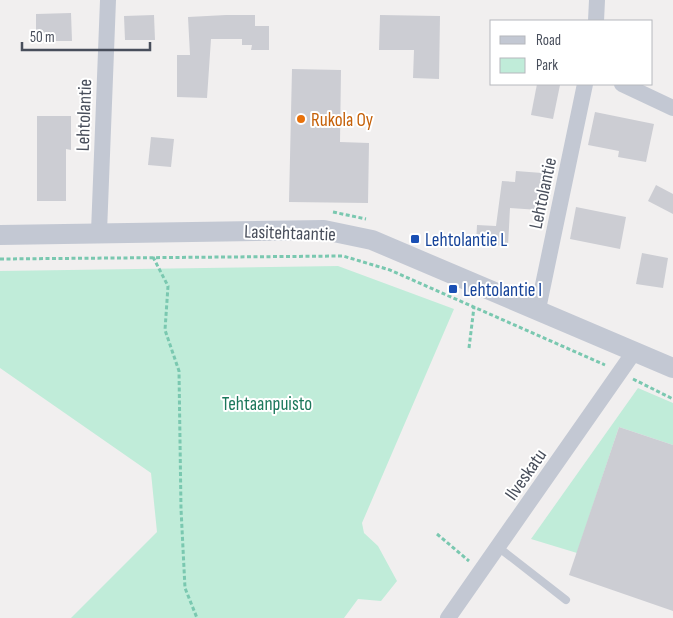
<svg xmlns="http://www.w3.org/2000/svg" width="673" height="618" viewBox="0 0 673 618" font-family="'Sofia Sans Condensed',sans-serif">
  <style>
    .green { fill: #c0ecd9 }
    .building { fill: #cccdd3 }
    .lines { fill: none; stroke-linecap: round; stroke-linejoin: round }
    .path { stroke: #7ac8b0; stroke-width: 3; stroke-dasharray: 4 2.5; stroke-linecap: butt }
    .service { stroke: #c3c8d3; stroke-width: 8 }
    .minor { stroke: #c3c8d3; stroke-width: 16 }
    .tertiary { stroke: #c3c8d3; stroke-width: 20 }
    .food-dot { fill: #e8710a; stroke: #fff; stroke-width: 2 }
    .transit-dot { fill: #1a4fb4; stroke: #fff; stroke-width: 2 }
    .labels { text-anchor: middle; stroke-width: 4; stroke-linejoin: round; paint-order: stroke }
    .street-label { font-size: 19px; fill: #484e5b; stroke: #fff }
    .food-label { font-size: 19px; fill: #c56008; stroke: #fff; text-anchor: start }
    .transit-label { font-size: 19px; fill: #164399; stroke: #fff; text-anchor: start }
    .park-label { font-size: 19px; fill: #1d785c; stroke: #fff }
  </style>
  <rect width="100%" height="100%" fill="#f1efef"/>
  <g class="green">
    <polygon points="338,266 454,309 362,523 364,533 378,546 397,581 381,601 358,599 344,618 71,618 157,532 151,473 0,368 0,271"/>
    <polygon points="638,388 673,403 673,445 619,427 577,553 531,539"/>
  </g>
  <g class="building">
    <polygon points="71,13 72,41 36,41 36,14"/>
    <polygon points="154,15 155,40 125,40 124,16"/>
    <polygon points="226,15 255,15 255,26 269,26 269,50 251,50 252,45 242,45 242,39 211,39 207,98 177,97 177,55 190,55 188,17"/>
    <polygon points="380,15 440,16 439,79 413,78 414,50 379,50"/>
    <polygon points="292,69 341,70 340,142 369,143 368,203 289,202"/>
    <polygon points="537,84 560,85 553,119 531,115"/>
    <polygon points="595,112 654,124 646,162 618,157 619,151 588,145"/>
    <polygon points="37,116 71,116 71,150 66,149 66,201 37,201"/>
    <polygon points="151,137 174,139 171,167 148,165"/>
    <polygon points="516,171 542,173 539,210 510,208 508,246 476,244 477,225 496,226 502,181 515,182"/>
    <polygon points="656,185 673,194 673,214 648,201"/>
    <polygon points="576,207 626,217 620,249 570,239"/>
    <polygon points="642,253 668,258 663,288 636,284"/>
    <polygon points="619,427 673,445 673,611 569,575"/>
  </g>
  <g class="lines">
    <g class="path">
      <polyline points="333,212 366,219"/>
      <polyline points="153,257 168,286 165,330 179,371 181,509 185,588 197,618"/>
      <polyline points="0,259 343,256 390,270 605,365"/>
      <polyline points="469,348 474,307"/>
      <polyline points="633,379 673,399"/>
      <polyline points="437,534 469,561"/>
    </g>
    <polyline class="service" points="498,547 566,600"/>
    <g class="minor">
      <polyline points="596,21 597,0"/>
      <polyline points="622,84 673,108"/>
      <polyline points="99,232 108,0"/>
      <polyline points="538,309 585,84"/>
      <polyline points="448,618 634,352"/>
    </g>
    <polyline class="tertiary" points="0,235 324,230 372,240 673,368"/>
  </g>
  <circle class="food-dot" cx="301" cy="119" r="5"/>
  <g class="transit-dot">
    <rect x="410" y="234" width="10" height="10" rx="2.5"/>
    <rect x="448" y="284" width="10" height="10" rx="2.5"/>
  </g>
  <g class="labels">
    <g class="street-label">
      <text transform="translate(83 115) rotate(-88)" y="7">Lehtolantie</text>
      <text transform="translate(542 193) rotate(-78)" y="7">Lehtolantie</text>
      <text transform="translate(290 232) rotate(2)" y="7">Lasitehtaantie</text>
      <text transform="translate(525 474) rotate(-55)" y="7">Ilveskatu</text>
    </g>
    <g class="food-label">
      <text x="311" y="126">Rukola Oy</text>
    </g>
    <g class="transit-label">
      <text x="425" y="246">Lehtolantie L</text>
      <text x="463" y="296">Lehtolantie I</text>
    </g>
    <g class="park-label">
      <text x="267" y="410">Tehtaanpuisto</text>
    </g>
  </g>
  <rect x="490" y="20" width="162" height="65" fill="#ffffff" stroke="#b6b8bd"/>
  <rect x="500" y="36" width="25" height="8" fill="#c3c8d3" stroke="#b6b8bd"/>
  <text x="536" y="45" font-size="15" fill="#484e5b">Road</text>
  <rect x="500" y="58" width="25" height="15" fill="#c0ecd9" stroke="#b6b8bd"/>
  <text x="536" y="70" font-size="15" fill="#484e5b">Park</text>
  <path d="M22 42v8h128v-8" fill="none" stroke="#484e5b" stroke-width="2.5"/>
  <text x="30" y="42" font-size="15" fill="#484e5b" stroke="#ffffff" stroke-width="4" paint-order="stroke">50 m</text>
</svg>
